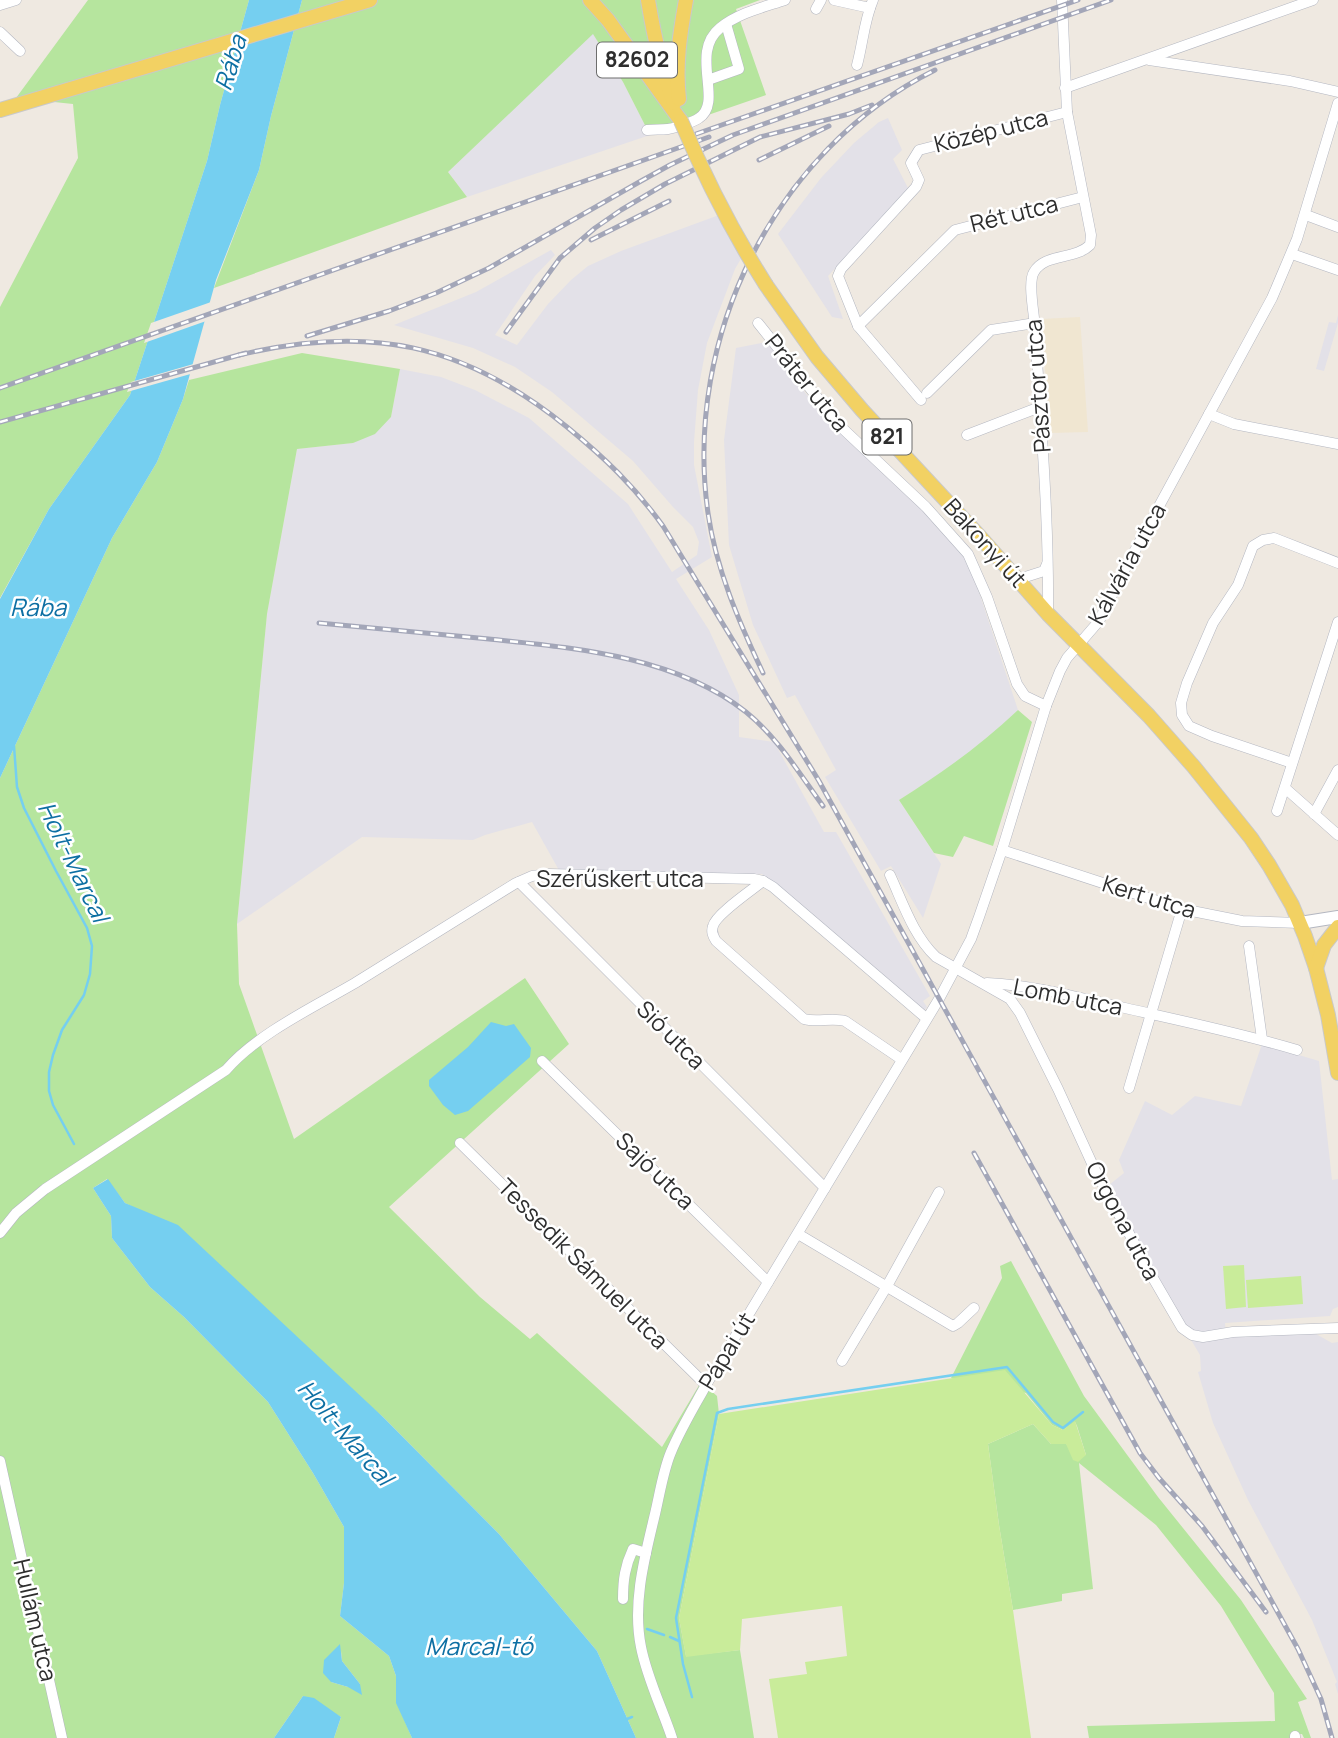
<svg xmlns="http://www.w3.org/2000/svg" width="1338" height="1738" viewBox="0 0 1338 1738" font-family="Manrope,sans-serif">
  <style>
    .industrial { fill: #e3e1e8 }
    .education { fill: #f0e6d1 }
    .green { fill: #b6e59e; fill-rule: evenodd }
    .pitch { fill: #c9ec9a }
    .water { fill: #75cff0 }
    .pier { fill: #efe9e1 }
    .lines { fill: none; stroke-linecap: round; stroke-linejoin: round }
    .stream { stroke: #75cff0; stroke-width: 2.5 }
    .minor-casing { stroke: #b4b7c1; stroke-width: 11 }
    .tertiary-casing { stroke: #b4b7c1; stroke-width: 14 }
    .primary-casing { stroke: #c9c9c9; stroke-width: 16 }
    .minor { stroke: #fff; stroke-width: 10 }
    .tertiary { stroke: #fff; stroke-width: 12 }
    .primary { stroke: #f2d163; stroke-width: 14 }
    .rail-casing { stroke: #a3a6b8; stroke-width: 5 }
    .rail { stroke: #fff; stroke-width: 2.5; stroke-dasharray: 8; stroke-linecap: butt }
    .primary-bridge-casing { stroke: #c9c9c9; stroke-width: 16; stroke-linecap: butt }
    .primary-bridge { stroke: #f2d163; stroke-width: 14 }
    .labels { text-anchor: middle; stroke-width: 5; stroke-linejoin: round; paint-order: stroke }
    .shield { fill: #fff; stroke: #6d6d6d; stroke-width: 2 }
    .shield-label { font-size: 21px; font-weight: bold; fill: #2e2e2e }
    .street-label { font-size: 23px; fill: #2e2e2e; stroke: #fff }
    .water-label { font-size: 24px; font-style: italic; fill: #0d6fa3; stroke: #fff }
  </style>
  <rect width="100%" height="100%" fill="#efe9e1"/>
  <g class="industrial">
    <polygon points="593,33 623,82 650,135 467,197 448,172"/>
    <polygon points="888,118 902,150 893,159 909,190 828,276 843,319 832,317 778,234 821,178 854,143 879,122"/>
    <polygon points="730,211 750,243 735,269 707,343 698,390 694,442 694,465 712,557 676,579 709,630 739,695 739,737 774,742 824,832 836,832 930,996 923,1001 927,1007 924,1011 762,874 560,872 532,822 485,835 473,840 362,837 237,924 267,614 297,449 353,443 391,417 400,369 441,377 475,390 529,418 628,504 672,572 697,555 699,542 693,527 673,507 633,461 552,392 515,367 473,348 394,325 476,292 551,250 555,255 535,276 495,335 517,345 548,304 571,280 588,266 621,251"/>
    <polygon points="1338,315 1338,323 1324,371 1316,369 1329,322 1336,323"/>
    <polygon points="767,342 807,395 834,426 948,534 970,565 1018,710 991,736 945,771 899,800 941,864 923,918 891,866 881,871 825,777 836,770 795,695 787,698 753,625 729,545 724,440 736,348"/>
    <polygon points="1262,1044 1319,1061 1332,1180 1338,1179 1338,1307 1333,1309 1330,1316 1225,1323 1226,1336 1309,1330 1332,1343 1338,1342 1338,1694 1335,1684 1337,1682 1312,1620 1248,1500 1213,1423 1198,1372 1201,1371 1200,1355 1124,1227 1104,1189 1124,1173 1119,1160 1145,1101 1172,1115 1195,1096 1241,1106"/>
  </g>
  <polygon class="education" points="1080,317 1088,432 1050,433 1041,319"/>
  <g class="green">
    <polygon points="88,0 249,0 220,105 207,161 130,395 49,509 0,598 0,307 78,158 73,104 16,98"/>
    <polygon points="302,0 760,0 736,9 766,95 650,135 623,82 593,34 448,172 467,197 214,288 259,170 271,116"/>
    <path d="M 302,353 L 400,369 L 391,417 L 375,434 L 353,443 L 297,449 L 267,614 L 237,924 L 239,984 L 294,1139 L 525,978 L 569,1044 L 389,1207 L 480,1297 L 530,1339 L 537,1333 L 662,1447 L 701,1382 L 717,1396 L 719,1414 L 679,1618 L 686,1656 L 740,1650 L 754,1738 L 636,1738 L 597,1651 L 499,1534 L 383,1417 L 141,1211 L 125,1203 L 107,1179 L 93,1188 L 111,1216 L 112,1238 L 150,1287 L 184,1317 L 268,1402 L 313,1473 L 344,1527 L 344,1583 L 340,1616 L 389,1656 L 396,1676 L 397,1703 L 412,1738 L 334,1738 L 341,1717 L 303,1696 L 274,1738 L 0,1738 L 0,778 L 112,538 L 157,462 L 183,399 L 189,380 ZM 341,1651 L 342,1661 L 360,1684 L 348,1687 L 331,1682 Z"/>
    <path d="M 1018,710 L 1032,722 L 993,846 L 964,836 L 953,857 L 934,853 L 899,800 C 942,773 981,745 1018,710 Z"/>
    <polygon points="1011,1261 1084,1396 1158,1497 1241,1600 1307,1699 1298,1702 1311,1738 1304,1738 1302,1734 1291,1735 1290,1738 1089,1738 1087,1726 1275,1721 1274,1693 1221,1606 1156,1525 1079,1463 1093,1589 1062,1594 1062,1601 1013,1610 999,1525 988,1444 1033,1424 1051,1444 1066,1444 1086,1455 1077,1426 1075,1422 1063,1430 1052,1425 1026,1393 951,1378 1002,1278 1000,1266"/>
  </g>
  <g class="pitch">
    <polygon points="1244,1265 1246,1307 1226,1309 1223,1266"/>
    <polygon points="1301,1276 1303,1304 1248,1308 1246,1280"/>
    <polygon points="1005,1370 1052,1425 1063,1430 1075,1421 1086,1455 1078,1462 1073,1460 1066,1444 1051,1444 1033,1424 988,1444 999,1525 1013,1610 1031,1738 778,1738 769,1679 807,1674 805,1662 847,1656 842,1606 742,1619 740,1650 686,1657 679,1618 719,1414"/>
  </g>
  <g class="water">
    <polygon points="249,0 302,0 271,116 259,170 216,280 183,399 157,462 112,538 0,778 0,599 49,509 130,395 207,161 220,105"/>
    <polygon points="491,1022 506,1026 514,1024 531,1048 530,1057 468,1111 455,1115 443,1105 429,1086 429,1080 468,1047"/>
    <polygon points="108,1179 125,1203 178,1225 383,1417 499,1534 597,1651 636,1738 412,1738 396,1703 396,1676 389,1656 340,1616 344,1583 344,1527 313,1473 268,1402 184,1317 150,1287 112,1238 111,1216 93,1188"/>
    <polygon points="340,1644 342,1661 360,1684 362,1695 348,1687 331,1682 323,1673 324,1660"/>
    <polygon points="303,1696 314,1698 341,1717 334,1738 274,1738"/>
  </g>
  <g class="pier">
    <polygon points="214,301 209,320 144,343 151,323"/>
    <polygon points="197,363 194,373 127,392 131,382"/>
  </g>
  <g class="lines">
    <g class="stream">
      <polyline points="14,746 17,787 24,808 56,871 87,928 92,946 90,974 84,995 62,1030 53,1055 49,1072 49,1091 53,1105 74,1144"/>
      <polyline points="647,1629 664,1635"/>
      <polyline points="670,1637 679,1641"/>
      <polyline points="692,1697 683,1664 676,1618 717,1413 728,1409 1007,1367 1053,1422 1063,1428 1083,1412"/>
      <polyline points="627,1719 632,1717"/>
    </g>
    <defs>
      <g id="minor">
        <polyline points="834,0 870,8"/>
        <polyline points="0,5 16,0"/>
        <polyline points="816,9 821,0"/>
        <polyline points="0,32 20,51"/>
        <polyline points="1149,60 1290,81 1338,92"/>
        <path d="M 857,65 C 863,43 864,21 873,0"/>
        <polyline points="708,80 739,69 726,24"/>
        <polyline points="1065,88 1313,0"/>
        <path d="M 647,130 C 654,129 661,130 668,129 C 675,128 694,122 699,118 C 724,102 689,53 720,28 C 738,13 764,7 785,0"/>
        <polyline points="1306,215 1338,227"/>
        <polyline points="1292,254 1338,270"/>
        <polyline points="758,323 840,426 926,507 968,554 987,597 1017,684 1025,696 1046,706"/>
        <polyline points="858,326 955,230 1083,197"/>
        <polyline points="927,393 991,330 1035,323"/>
        <polyline points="921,400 858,326 838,276 841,269 916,187 919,180 911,163 919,150 1067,112"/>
        <polyline points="1209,414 1234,424 1338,444"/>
        <polyline points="967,435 1040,407"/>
        <polyline points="1019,579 1044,571 1047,564"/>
        <path d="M 1048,614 C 1049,519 1041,425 1035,330 C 1035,316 1027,283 1034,272 C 1045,253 1075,260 1090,245 L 1091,235 L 1067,112 L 1062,0"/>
        <polyline points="1292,763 1212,736 1189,726 1182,715 1181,703 1187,683 1213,623 1238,585 1253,546 1263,540 1274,538 1338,563"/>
        <polyline points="1285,788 1338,835"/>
        <polyline points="1277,811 1338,622"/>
        <polyline points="1314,814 1338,770"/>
        <polyline points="1002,850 1182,909 1242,921 1300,923"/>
        <path d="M 890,875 C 903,903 913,935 936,957 L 1010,999 L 1020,1013 L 1058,1089 L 1095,1170 L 1153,1278 L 1182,1328 L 1192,1335 L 1203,1337 L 1233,1332 L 1338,1328"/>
        <path d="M 763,881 C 752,890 716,914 713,926 C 711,932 713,936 716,941 L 804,1019 C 818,1023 831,1017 845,1021 L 901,1059"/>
        <polyline points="519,882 825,1188"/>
        <polyline points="1249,946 1262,1039"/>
        <path d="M 987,983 C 1033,985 1080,998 1125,1008 C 1182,1021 1240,1033 1297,1050"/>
        <polyline points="542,1061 768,1282"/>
        <polyline points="1129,1088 1182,909"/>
        <polyline points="460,1143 706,1385"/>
        <path d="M 0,1233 L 16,1213 L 45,1189 L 226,1070 C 257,1034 314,1007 355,983 C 409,950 462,916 516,883 L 532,876 L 549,874 L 754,879 L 763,881 L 773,887 L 926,1018"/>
        <polyline points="798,1234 953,1326 958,1323 974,1308"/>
        <polyline points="842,1361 887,1286 939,1192"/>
        <polyline points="0,1461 62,1738"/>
        <path d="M 623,1599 C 623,1580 625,1566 633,1549 L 646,1553"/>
        <polyline points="1295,1736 1295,1738"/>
        <path d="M 672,1738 C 662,1708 647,1678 641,1647 C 632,1603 645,1556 655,1514 C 660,1493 663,1471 671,1452 C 681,1428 694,1407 706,1385 L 939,999 L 971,939 L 979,917 L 1002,850 L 1046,706 L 1060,671 L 1067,658 L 1099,621 L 1126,567 L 1272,298 L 1297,239 L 1338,103"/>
      </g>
      <polyline id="tertiary" points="1300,923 1338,917"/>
      <g id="primary">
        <polyline points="590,0 608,20 681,121"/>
        <path d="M 648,0 C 654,37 661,68 674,103"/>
        <path d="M 679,99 C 675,65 680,33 686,0"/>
        <polyline points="0,110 370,0"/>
        <polyline points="766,285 817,357 862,410 980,537 1048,614 1149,716 1194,767 1251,838 1269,865 1292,905 1305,936 1316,968 1328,1015 1338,1073"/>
        <polyline points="1316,968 1324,945 1338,927"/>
      </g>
    </defs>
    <use href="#minor" class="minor-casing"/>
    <use href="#tertiary" class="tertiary-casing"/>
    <use href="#primary" class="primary-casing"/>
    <use href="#minor" class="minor"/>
    <use href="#tertiary" class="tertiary"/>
    <use href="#primary" class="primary"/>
    <defs>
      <g id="rail">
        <polyline points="696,134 1078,0"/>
        <polyline points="759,160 829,126"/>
        <polyline points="591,240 669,201"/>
        <polyline points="506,332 560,258 595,228 621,210 665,184 760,137 849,114 872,105"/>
        <polyline points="307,336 389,311 436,293 489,268 641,181 670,165 733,135 1111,0"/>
        <path d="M 239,355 C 369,324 463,343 567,427 C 605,458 634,486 663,526 L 819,781 L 1298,1649 L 1321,1699 L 1332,1738"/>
        <polyline points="0,388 709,137"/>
        <polyline points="0,422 246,353"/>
        <path d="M 319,623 C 376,628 432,634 489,639 C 575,648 675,656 746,712 C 778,738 799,773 823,806"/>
        <path d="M 763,673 C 739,622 716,569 708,513 C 683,337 775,150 935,70"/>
        <polyline points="974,1153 1140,1453 1159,1478 1202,1526 1266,1612"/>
      </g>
    </defs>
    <use href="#rail" class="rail-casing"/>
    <use href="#rail" class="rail"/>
    <defs>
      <path id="primary-bridge" d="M 681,121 C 705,178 733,233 766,285"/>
    </defs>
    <use href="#primary-bridge" class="primary-bridge-casing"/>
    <use href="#primary-bridge" class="primary-bridge"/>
  </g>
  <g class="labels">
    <g class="shield">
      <rect x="597" y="42.5" width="80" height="35" rx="5"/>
      <rect x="862.5" y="419.5" width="49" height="35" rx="5"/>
    </g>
    <g class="shield-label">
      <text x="637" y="67">82602</text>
      <text x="887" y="444">821</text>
    </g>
    <g class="street-label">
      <text transform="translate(991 131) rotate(-14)" y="8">Közép utca</text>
      <text transform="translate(1014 214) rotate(-14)" y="8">Rét utca</text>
      <text transform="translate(807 383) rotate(51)" y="8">Práter utca</text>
      <text transform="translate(1038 386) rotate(-94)" y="8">Pásztor utca</text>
      <text transform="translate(985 543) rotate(48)" y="8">Bakonyi út</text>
      <text transform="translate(1127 564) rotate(-61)" y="8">Kálvária utca</text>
      <text x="620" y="887">Szérűskert utca</text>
      <text transform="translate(1149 897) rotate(17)" y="8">Kert utca</text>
      <text transform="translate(1068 997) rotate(11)" y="8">Lomb utca</text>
      <text transform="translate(671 1035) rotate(45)" y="8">Sió utca</text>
      <text transform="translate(655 1171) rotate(44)" y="8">Sajó utca</text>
      <text transform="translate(1123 1221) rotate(62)" y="8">Orgona utca</text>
      <text transform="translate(583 1264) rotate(45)" y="8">Tessedik Sámuel utca</text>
      <text transform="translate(727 1351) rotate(-59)" y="8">Pápai út</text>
      <text transform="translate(35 1620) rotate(77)" y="8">Hullám utca</text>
    </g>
    <g class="water-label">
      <text transform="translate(231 63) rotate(-73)" y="8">Rába</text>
      <text x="38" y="616">Rába</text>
      <text transform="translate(73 862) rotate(64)" y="8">Holt-Marcal</text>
      <text transform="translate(345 1433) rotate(49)" y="8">Holt-Marcal</text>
      <text x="479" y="1655">Marcal-tó</text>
    </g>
  </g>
</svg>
